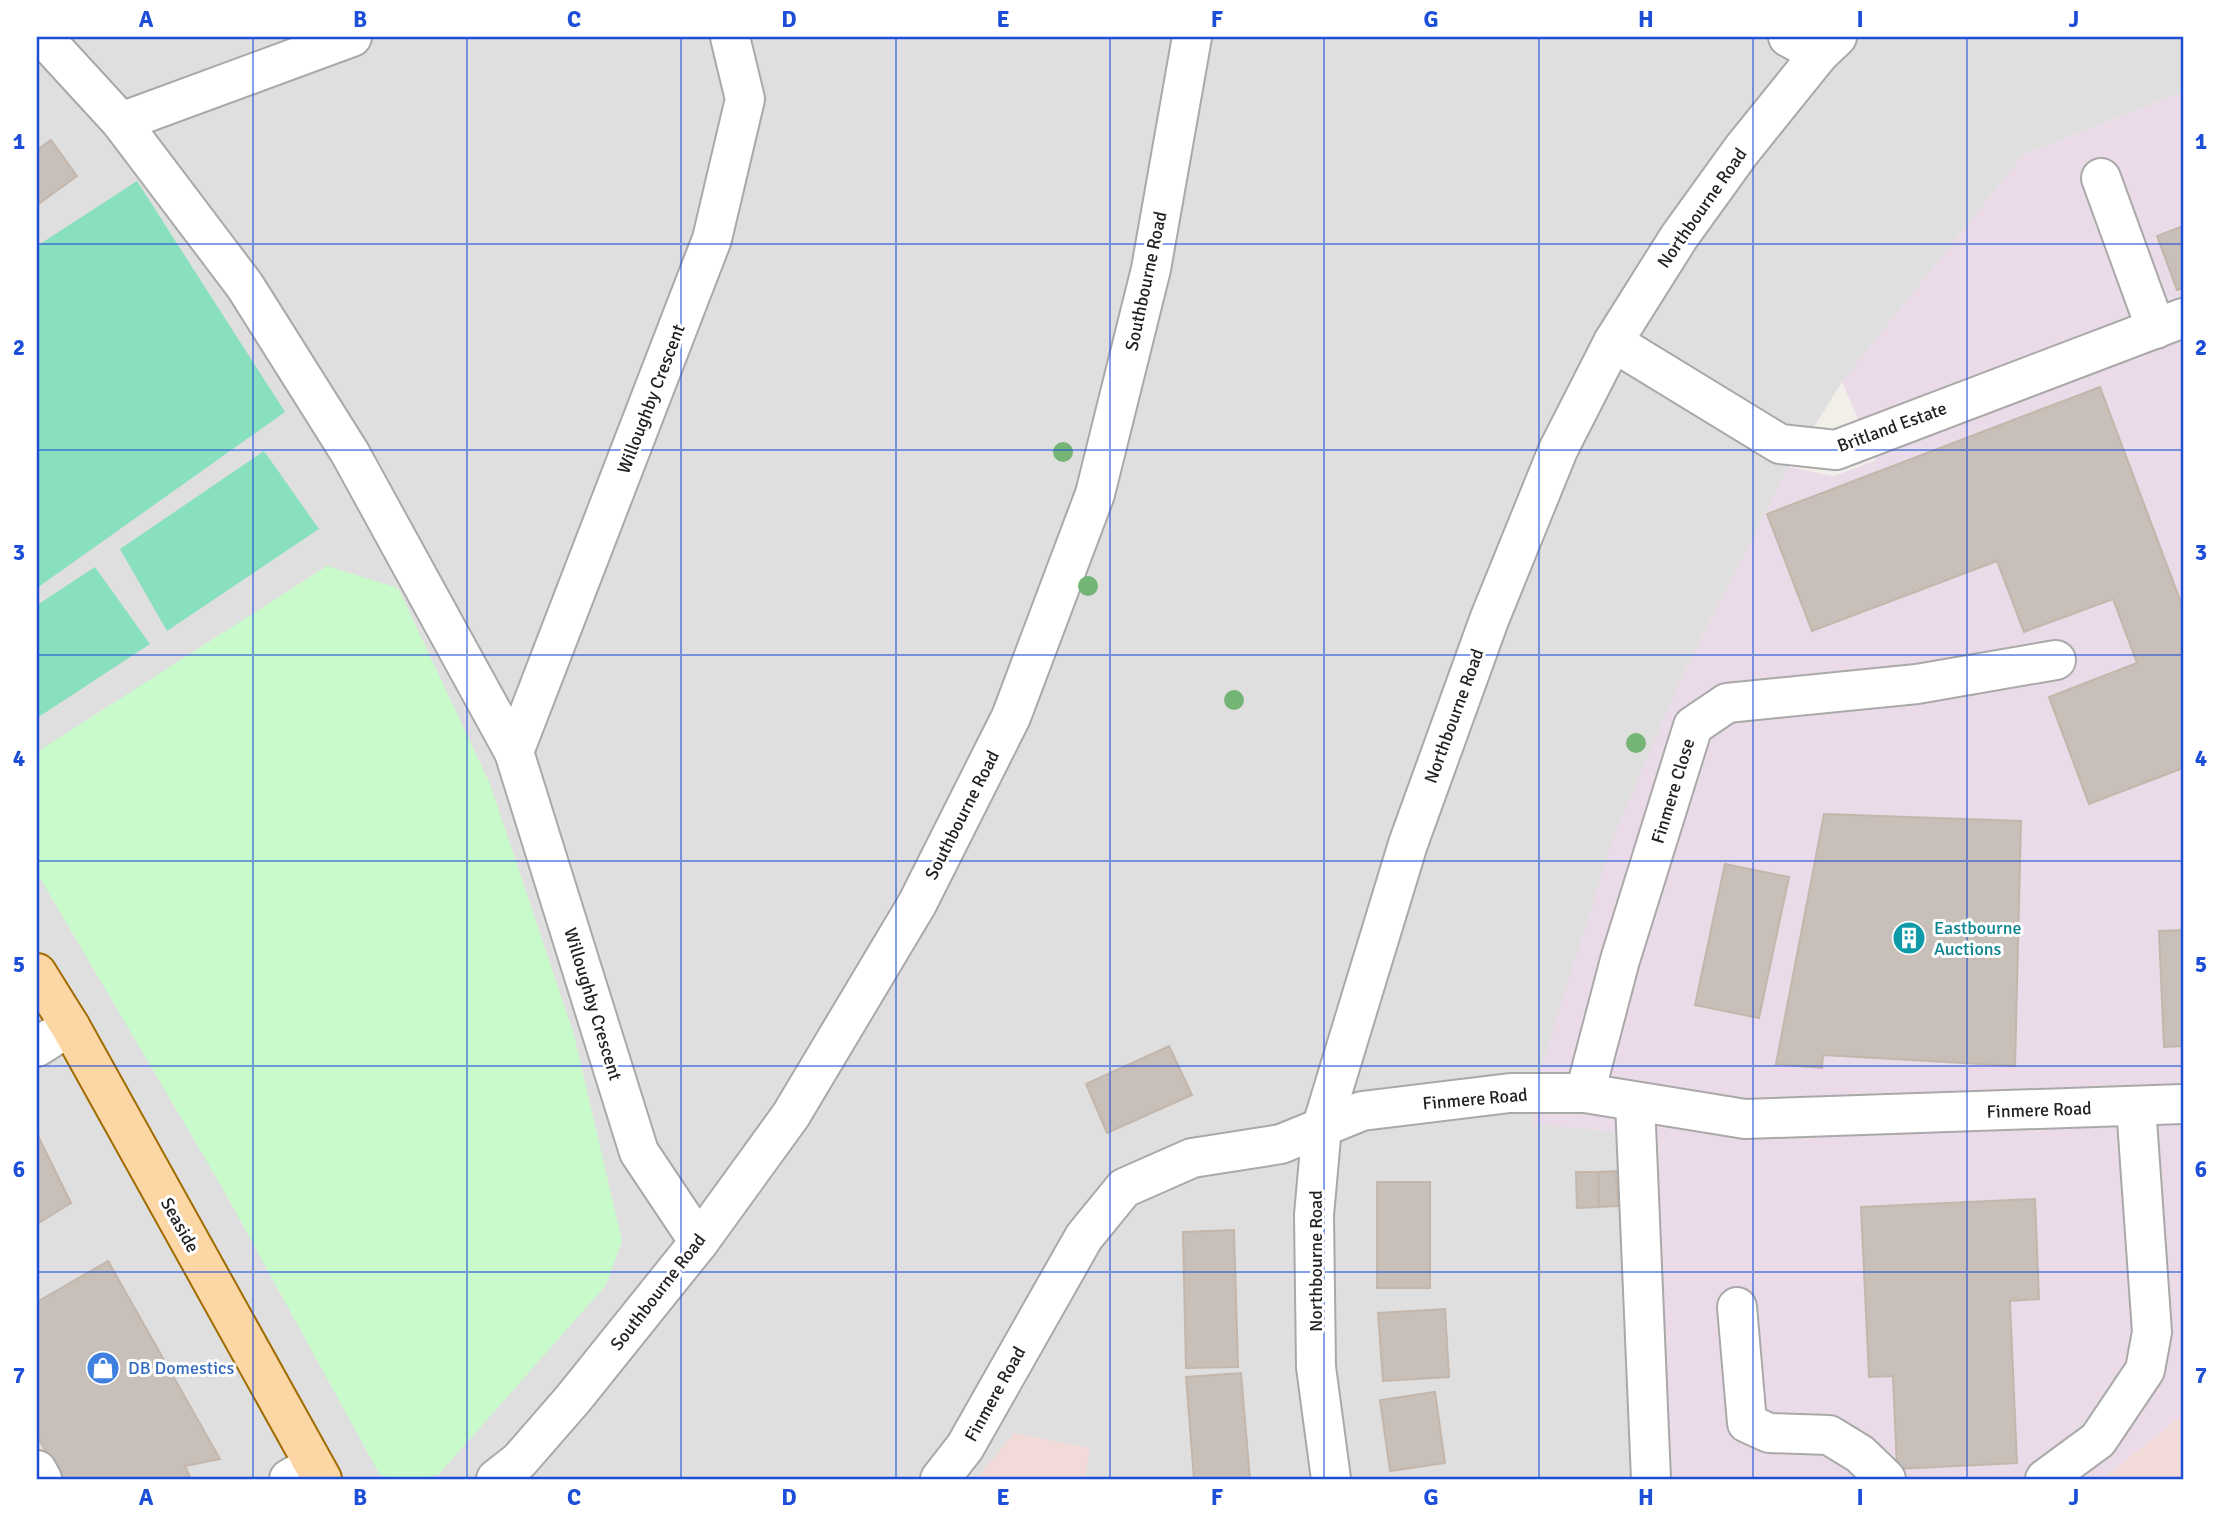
<svg xmlns="http://www.w3.org/2000/svg" width="2220" height="1516" viewBox="0 0 2220 1516" font-family="Signika,sans-serif">
  <style>
    .residential { fill: #e0dfdf }
    .commercial { fill: #f2dad9 }
    .industrial { fill: #ebdbe8 }
    .park { fill: #c8facc }
    .pitch { fill: #88e0be }
    .building { fill: #c7bfb8; stroke: #c4b6ab; stroke-width: 2 }
    .lines { fill: none; stroke-linecap: round; stroke-linejoin: round }
    .minor-casing { stroke: #a9a9a9; stroke-width: 42 }
    .major-casing { stroke: #a06b00; stroke-width: 42 }
    .minor { stroke: #fff; stroke-width: 38 }
    .major { stroke: #fcd6a4; stroke-width: 38 }
    .tree { fill: #74b475 }
    .grid { fill: none; stroke: #1d4ed8; stroke-width: 2; stroke-opacity: 0.55 }
    .labels { text-anchor: middle; stroke-width: 6; stroke-linejoin: round; paint-order: stroke }
    .street-label { font-size: 18px; fill: #222; stroke: #fff }
    .culture-label { font-size: 18px; fill: #0d838f; stroke: #fff; text-anchor: start }
    .shop-label { font-size: 18px; fill: #366cbe; stroke: #fff; text-anchor: start }
    .neatline { fill: none; stroke: #1d4ed8; stroke-width: 2.5 }
    .grid-label { font-size: 23px; text-anchor: middle; font-weight: bold; fill: #1d4ed8 }
  </style>
  <rect width="100%" height="100%" fill="#f2efe9"/>
  <polygon class="residential" points="37,37 2183,37 2183,92 2023,155 1842,382 1789,467 1683,674 1534,1124 1620,1132 1636,1479 37,1479"/>
  <g class="commercial">
    <polygon points="2183,1415 2183,1479 2102,1479 2153,1436"/>
    <polygon points="1014,1433 1090,1448 1085,1479 976,1479"/>
  </g>
  <polygon class="industrial" points="2183,92 2183,1415 2102,1479 1636,1479 1619,1132 1533,1124 1542,1065 1614,836 1683,674 1789,467 1834,476 1876,460 1842,382 2023,155"/>
  <path class="park" d="M 327,566 L 398,588 L 490,784 L 574,1035 L 622,1241 L 606,1285 L 439,1474 C 419,1480 400,1481 380,1475 L 223,1189 L 37,873 L 37,752 Z"/>
  <g class="pitch">
    <polygon points="137,181 285,412 37,588 37,246"/>
    <polygon points="264,451 319,529 167,631 120,549"/>
    <polygon points="95,567 150,644 37,718 37,605"/>
  </g>
  <g class="building">
    <polygon points="51,140 77,176 37,205 37,150"/>
    <polygon points="2183,226 2183,288 2177,290 2157,236"/>
    <polygon points="2100,387 2183,608 2183,768 2089,804 2049,697 2137,663 2113,599 2024,632 1997,561 1812,631 1767,514"/>
    <polygon points="1824,814 2021,821 2015,1066 1823,1055 1822,1068 1776,1064"/>
    <polygon points="1725,864 1789,877 1759,1018 1695,1005"/>
    <polygon points="2183,930 2183,1046 2164,1047 2159,931"/>
    <polygon points="1169,1046 1192,1095 1107,1133 1086,1084"/>
    <polygon points="37,1134 71,1203 37,1224"/>
    <polygon points="1616,1171 1618,1206 1599,1207 1598,1172"/>
    <polygon points="1576,1172 1598,1172 1599,1207 1577,1208"/>
    <rect x="1377" y="1182" width="53" height="106"/>
    <polygon points="2035,1199 2039,1299 2010,1301 2017,1463 1897,1469 1893,1376 1869,1377 1861,1207"/>
    <polygon points="1234,1230 1238,1367 1186,1368 1183,1232"/>
    <polygon points="108,1261 220,1459 185,1466 191,1479 60,1479 37,1435 37,1302"/>
    <polygon points="1445,1309 1449,1377 1383,1381 1378,1313"/>
    <polygon points="1241,1373 1250,1479 1194,1479 1186,1377"/>
    <polygon points="1435,1392 1445,1463 1390,1471 1380,1400"/>
  </g>
  <g class="lines">
    <defs>
      <g id="minor">
        <polyline points="43,37 121,122 245,286 350,453 514,752 639,1152 699,1242"/>
        <polyline points="1788,37 1819,54"/>
        <polyline points="121,122 352,37"/>
        <polyline points="2101,178 2156,329"/>
        <polyline points="1613,342 1780,444 1836,450 2183,318"/>
        <polyline points="514,752 712,239 745,99 730,37"/>
        <polyline points="37,1047 70,1026"/>
        <polyline points="1585,1093 1620,960 1693,726 1727,703 1917,684 2056,660"/>
        <polyline points="1635,1102 1651,1479"/>
        <polyline points="1737,1307 1747,1423 1769,1433 1829,1435 1860,1454 1886,1479"/>
        <polyline points="37,1470 42,1479"/>
        <polyline points="289,1479 313,1465"/>
        <polyline points="496,1479 519,1461 573,1399 699,1242 791,1115 917,904 1011,717 1095,494 1151,269 1192,37"/>
        <polyline points="940,1479 965,1447 1084,1237 1124,1188 1192,1158 1281,1144 1362,1111 1510,1093 1585,1093 1745,1119 2183,1104"/>
        <polyline points="1331,1479 1316,1367 1314,1215 1322,1126 1408,844 1489,620 1558,450 1613,342 1679,237 1741,151 1819,54 1837,37"/>
        <polyline points="2045,1479 2098,1440 2145,1370 2152,1332 2136,1106"/>
      </g>
      <polyline id="major" points="37,973 70,1026 322,1479"/>
    </defs>
    <use href="#minor" class="minor-casing"/>
    <use href="#major" class="major-casing"/>
    <use href="#minor" class="minor"/>
    <use href="#major" class="major"/>
  </g>
  <g class="tree">
    <circle cx="1063" cy="452" r="10"/>
    <circle cx="1088" cy="586" r="10"/>
    <circle cx="1234" cy="700" r="10"/>
    <circle cx="1636" cy="743" r="10"/>
  </g>
  <path class="grid" d="M 253,37 L 253,1479M 467,37 L 467,1479M 681,37 L 681,1479M 896,37 L 896,1479M 1110,37 L 1110,1479M 1324,37 L 1324,1479M 1539,37 L 1539,1479M 1753,37 L 1753,1479M 1967,37 L 1967,1479M 37,244 L 2183,244M 37,450 L 2183,450M 37,655 L 2183,655M 37,861 L 2183,861M 37,1066 L 2183,1066M 37,1272 L 2183,1272"/>
  <defs>
    <symbol id="building-disc" viewBox="-11 -11 22 22"><circle r="9.5" fill="#0f9aa8" stroke="#fff"/><path d="M-4-6H4V6H1V3H-1V6H-4ZM-2.5-4.3h1.7v1.8h-1.7ZM.8-4.3h1.7v1.8H.8ZM-2.5-1h1.7V.8h-1.7ZM.8-1h1.7V.8H.8Z" fill="#fff"/></symbol>
    <symbol id="shop-disc" viewBox="-11 -11 22 22"><circle r="9.5" fill="#3f7fe0" stroke="#fff"/><path d="M-5-2.5h2.3a2.7 3.5 0 0 1 5.4 0H5L5.5 6h-11ZM-1.5-2.5h3a1.5 2.3 0 0 0-3 0Z" fill="#fff"/></symbol>
  </defs>
  <g fill-rule="evenodd">
    <use href="#building-disc" x="1890" y="919" width="38" height="38"/>
    <use href="#shop-disc" x="84" y="1349" width="38" height="38"/>
  </g>
  <g class="labels">
    <g class="street-label">
      <text transform="translate(1702 208) rotate(-55)" y="6">Northbourne Road</text>
      <text transform="translate(1146 281) rotate(-78)" y="6">Southbourne Road</text>
      <text transform="translate(651 399) rotate(-69)" y="6">Willoughby Crescent</text>
      <text transform="translate(1892 427) rotate(-20)" y="6">Britland Estate</text>
      <text transform="translate(1454 716) rotate(-70)" y="6">Northbourne Road</text>
      <text transform="translate(1673 791) rotate(-73)" y="6">Finmere Close</text>
      <text transform="translate(962 815) rotate(-63)" y="6">Southbourne Road</text>
      <text transform="translate(593 1004) rotate(73)" y="6">Willoughby Crescent</text>
      <text transform="translate(1475 1099) rotate(-5)" y="6">Finmere Road</text>
      <text transform="translate(2039 1110) rotate(-2)" y="6">Finmere Road</text>
      <text transform="translate(180 1225) rotate(61)" y="6">Seaside</text>
      <text transform="translate(1316 1261) rotate(-90)" y="6">Northbourne Road</text>
      <text transform="translate(658 1292) rotate(-52)" y="6">Southbourne Road</text>
      <text transform="translate(995 1394) rotate(-61)" y="6">Finmere Road</text>
    </g>
    <g class="culture-label">
      <text x="1934" y="934">Eastbourne<tspan x="1934" dy="21">Auctions</tspan></text>
    </g>
    <g class="shop-label">
      <text x="128" y="1374">DB Domestics</text>
    </g>
  </g>
  <rect width="2220" height="1516" fill="none" stroke="#ffffff" stroke-width="77"/>
  <rect x="38" y="38" width="2144" height="1440" class="neatline"/>
  <g class="grid-label">
    <text x="146" y="27">A</text>
    <text x="360" y="27">B</text>
    <text x="574" y="27">C</text>
    <text x="789" y="27">D</text>
    <text x="1003" y="27">E</text>
    <text x="1217" y="27">F</text>
    <text x="1431" y="27">G</text>
    <text x="1646" y="27">H</text>
    <text x="1860" y="27">I</text>
    <text x="2074" y="27">J</text>
    <text x="19" y="149">1</text>
    <text x="2201" y="149">1</text>
    <text x="19" y="355">2</text>
    <text x="2201" y="355">2</text>
    <text x="19" y="560">3</text>
    <text x="2201" y="560">3</text>
    <text x="19" y="766">4</text>
    <text x="2201" y="766">4</text>
    <text x="19" y="972">5</text>
    <text x="2201" y="972">5</text>
    <text x="19" y="1177">6</text>
    <text x="2201" y="1177">6</text>
    <text x="19" y="1383">7</text>
    <text x="2201" y="1383">7</text>
    <text x="146" y="1505">A</text>
    <text x="360" y="1505">B</text>
    <text x="574" y="1505">C</text>
    <text x="789" y="1505">D</text>
    <text x="1003" y="1505">E</text>
    <text x="1217" y="1505">F</text>
    <text x="1431" y="1505">G</text>
    <text x="1646" y="1505">H</text>
    <text x="1860" y="1505">I</text>
    <text x="2074" y="1505">J</text>
  </g>
</svg>
